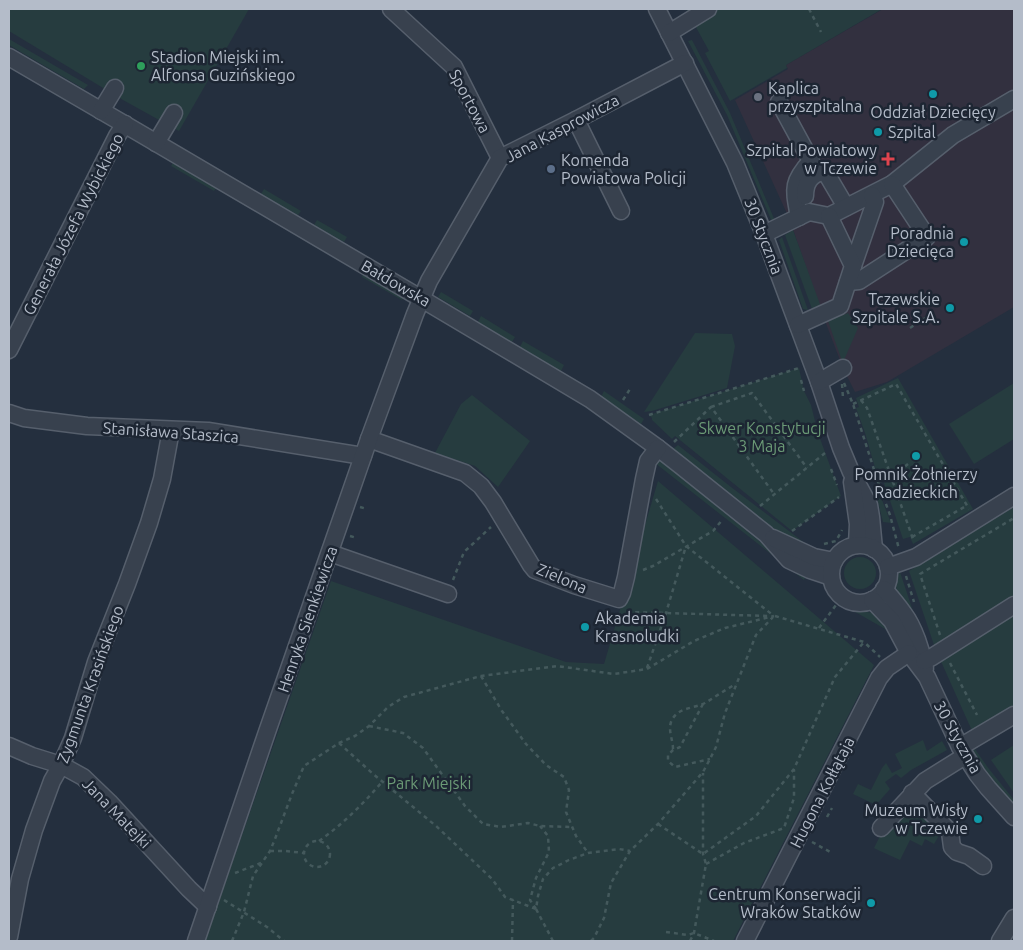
<svg xmlns="http://www.w3.org/2000/svg" width="1023" height="950" viewBox="0 0 1023 950" font-family="Ubuntu,sans-serif">
  <style>
    .medical { fill: #32303f }
    .green { fill: #263c3f }
    .lines { fill: none; stroke-linecap: round; stroke-linejoin: round }
    .minor-casing { stroke: #565f6c; stroke-width: 19 }
    .path { stroke: #44595c; stroke-width: 2.5; stroke-dasharray: 4 4; stroke-linecap: butt }
    .minor { stroke: #38414e; stroke-width: 16 }
    .leisure-dot { fill: #2e9e5b; stroke: #1d2633; stroke-width: 2 }
    .culture-dot { fill: #0f9aa8; stroke: #1d2633; stroke-width: 2 }
    .worship-dot { fill: #6b7280; stroke: #1d2633; stroke-width: 2 }
    .health-dot { fill: #e0444e; stroke: #1d2633; stroke-width: 2 }
    .service-dot { fill: #5c6f8a; stroke: #1d2633; stroke-width: 2 }
    .labels { text-anchor: middle; stroke-width: 5; stroke-linejoin: round; paint-order: stroke }
    .poi-label { font-size: 16px; fill: #b4bcc9; stroke: #1d2633; text-anchor: start }
    .street-label { font-size: 16px; fill: #b4bcc9; stroke: #1d2633 }
    .park-label { font-size: 16px; fill: #6b9a76; stroke: #1d2633 }
  </style>
  <rect width="100%" height="100%" fill="#242f3e"/>
  <polygon class="medical" points="883,9 1014,9 1014,307 887,382 855,392 843,368 822,313 789,218 735,100 788,69 786,65"/>
  <g class="green">
    <polygon points="9,9 249,9 179,131 123,100 9,31"/>
    <polygon points="686,9 882,9 786,65 787,68 730,101 705,53 709,51"/>
    <polygon points="9,39 88,85 84,89 9,45"/>
    <polygon points="692,40 730,113 775,221 772,222 727,115 688,41"/>
    <polygon points="173,163 216,188 214,191 171,166"/>
    <polygon points="264,189 301,211 298,215 261,194"/>
    <polygon points="317,220 347,237 344,242 314,225"/>
    <polygon points="793,230 821,307 812,309 785,235"/>
    <polygon points="782,237 808,310 803,309 779,240"/>
    <polygon points="363,274 404,297 402,300 362,277"/>
    <polygon points="441,292 473,311 470,316 438,297"/>
    <polygon points="848,313 858,328 844,360 842,361 828,321"/>
    <polygon points="481,316 515,337 512,342 478,322"/>
    <polygon points="695,333 732,334 735,346 727,388 652,411 644,412"/>
    <polygon points="523,341 564,365 561,371 520,347"/>
    <polygon points="799,368 804,391 811,405 818,433 841,496 792,531 675,436 672,439 652,420 652,418 649,415"/>
    <polygon points="898,378 973,509 913,544 910,537 903,539 882,477 878,478 865,433 856,408 859,407 856,398"/>
    <polygon points="1014,383 1014,439 974,464 949,424"/>
    <polygon points="604,391 644,419 641,424 601,397"/>
    <polygon points="472,395 530,441 498,487 475,466 435,453 461,404"/>
    <polygon points="678,445 731,487 810,547 776,531 673,449"/>
    <polygon points="659,459 790,566 807,574 804,580 655,463"/>
    <polygon points="658,481 874,665 733,941 205,941 331,581 566,662 604,664"/>
    <polygon points="877,487 891,523 883,522 875,490"/>
    <polygon points="1014,507 1014,707 973,733 935,648 909,571"/>
    <circle cx="860" cy="573" r="16"/>
    <path d="M 900,572 L 914,614 C 903,601 889,590 900,572 Z"/>
    <polygon points="850,609 873,613 891,629 887,630"/>
    <polygon points="923,740 927,751 942,741 947,750 911,770 901,778 896,774 885,782 890,789 876,805 853,794 858,784 871,790 882,768 886,763 892,773 902,768 895,754"/>
    <path d="M 972,745 L 989,769 L 1014,800 L 1014,804 C 1004,793 972,758 972,745 Z"/>
    <polygon points="1014,745 1014,793 991,760"/>
    <polygon points="912,793 940,828 940,834 934,844 925,839 922,846 910,840 900,860 880,851 874,848 881,834"/>
  </g>
  <g class="lines">
    <defs>
      <g id="minor">
        <polyline points="391,9 454,67 500,158"/>
        <polyline points="657,9 735,163 764,234 819,382 841,448 851,472 869,505 871,517 874,549"/>
        <polyline points="669,33 708,9"/>
        <polyline points="9,57 136,131 410,292 590,399 658,448 681,466 766,534 789,560 810,570 831,577"/>
        <path d="M 779,102 L 811,161 C 791,183 794,189 799,217"/>
        <polyline points="101,111 115,88"/>
        <polyline points="576,120 621,211"/>
        <polyline points="156,143 174,113"/>
        <path d="M 805,196 C 805,183 811,173 824,172 L 826,173 L 846,207"/>
        <polyline points="764,234 809,212 829,216 892,184 953,135 1014,99"/>
        <polyline points="853,266 875,202 872,195"/>
        <polyline points="848,282 859,281 927,237 892,184"/>
        <polyline points="798,325 840,306 853,266 829,216"/>
        <polyline points="9,350 117,136 125,124"/>
        <polyline points="819,382 843,368"/>
        <polyline points="9,413 24,418 87,426 208,431 363,456"/>
        <polyline points="369,439 465,473 481,486 493,502 531,565 535,570 574,585 619,599 622,593 626,577 644,479 648,461 658,448"/>
        <polyline points="852,482 858,524 857,545"/>
        <polyline points="773,538 814,557 834,561"/>
        <circle cx="860" cy="574" r="29"/>
        <polyline points="330,553 448,594"/>
        <polyline points="888,567 916,557 1014,496"/>
        <path d="M 884,589 C 891,597 898,605 904,614 C 914,627 922,652 925,668"/>
        <polyline points="872,600 892,621 909,653 927,677 960,747 977,774 988,788 1014,817"/>
        <polyline points="924,661 932,657 1014,605"/>
        <polyline points="9,746 32,756 61,765 83,777 109,802 189,889 208,907"/>
        <polyline points="960,747 1014,715"/>
        <polyline points="912,793 950,832 952,847 957,852 969,856 983,866"/>
        <polyline points="881,828 925,781 965,756"/>
        <polyline points="9,937 20,879 34,830 52,781 61,765 73,738 96,662 127,584 149,523 162,479 171,430"/>
        <polyline points="196,941 267,732 369,439 415,314 429,281 500,158 576,120 685,63"/>
        <polyline points="745,941 879,678 887,668 909,653"/>
        <polyline points="1000,941 1014,918"/>
      </g>
    </defs>
    <use href="#minor" class="minor-casing"/>
    <g class="path">
      <polyline points="809,9 821,32"/>
      <polyline points="910,328 933,313"/>
      <polyline points="801,380 804,391"/>
      <polyline points="844,383 853,404 878,482 890,515 899,549"/>
      <polyline points="842,384 843,398"/>
      <polyline points="623,400 630,389"/>
      <polyline points="861,400 867,408 914,542"/>
      <polyline points="853,404 896,384 969,509"/>
      <polyline points="711,407 752,393 807,468"/>
      <polyline points="649,415 799,368"/>
      <polyline points="674,442 711,407 774,494"/>
      <polyline points="831,469 837,485"/>
      <polyline points="878,482 891,478 908,464"/>
      <polyline points="656,499 686,546 774,616"/>
      <polyline points="760,506 825,453"/>
      <polyline points="360,507 367,509"/>
      <polyline points="792,531 839,497"/>
      <polyline points="350,536 357,538"/>
      <polyline points="912,537 966,506"/>
      <polyline points="824,544 836,541 842,530"/>
      <polyline points="643,570 653,566 713,531 723,519"/>
      <polyline points="906,576 914,602"/>
      <polyline points="453,580 464,552 491,527"/>
      <polyline points="628,610 630,612 769,616"/>
      <polyline points="775,616 864,642 880,657"/>
      <polyline points="819,628 836,605"/>
      <polyline points="940,635 920,574 1014,518"/>
      <polyline points="950,663 977,715"/>
      <polyline points="647,668 666,613 686,546"/>
      <polyline points="481,676 502,711 526,744 546,765 564,777 569,790 566,812 576,836 588,853"/>
      <polyline points="703,704 680,747 673,750 668,755 668,761 675,767 710,759"/>
      <polyline points="369,726 403,733 423,748 465,806 483,824 501,827 528,823 540,826 573,827"/>
      <polyline points="339,743 372,773 436,826 492,879 505,897 536,909"/>
      <path d="M 673,749 C 673,740 668,731 671,722 C 677,707 693,709 705,703 C 715,697 725,690 736,684"/>
      <polyline points="827,817 832,808"/>
      <polyline points="658,824 703,854 756,816 794,769 835,677 864,642"/>
      <path d="M 319,841 C 343,824 363,804 382,782"/>
      <circle cx="317" cy="854" r="13"/>
      <polyline points="812,842 832,853"/>
      <polyline points="270,851 286,851 304,853"/>
      <polyline points="706,864 744,843 784,828 794,798 794,770"/>
      <polyline points="235,873 261,863"/>
      <polyline points="224,900 267,927 284,941"/>
      <polyline points="536,909 530,900 536,878 549,852 548,836 540,826"/>
      <polyline points="666,932 688,935 694,933 714,941"/>
      <polyline points="232,941 244,912 253,876 270,851 275,839 292,794 304,766 339,743 355,736 369,726 388,707 404,697 481,676 557,666 614,674 647,669 694,641 725,628 774,616"/>
      <polyline points="512,941 513,900"/>
      <polyline points="553,941 536,909 538,896 543,879 553,868 569,860 588,853 619,849 630,851"/>
      <polyline points="591,941 594,938 604,918 611,883 630,851 658,824 703,772 710,759 716,747 725,713 756,635 773,617"/>
      <polyline points="690,941 694,933 706,864 703,854 703,773"/>
    </g>
    <use href="#minor" class="minor"/>
  </g>
  <circle class="leisure-dot" cx="141" cy="66" r="5"/>
  <g class="culture-dot">
    <circle cx="933" cy="94" r="5"/>
    <circle cx="878" cy="132" r="5"/>
    <circle cx="964" cy="242" r="5"/>
    <circle cx="950" cy="308" r="5"/>
    <circle cx="916" cy="456" r="5"/>
    <circle cx="585" cy="627" r="5"/>
    <circle cx="978" cy="819" r="5"/>
    <circle cx="871" cy="903" r="5"/>
  </g>
  <circle class="worship-dot" cx="758" cy="97" r="5"/>
  <path class="health-dot" d="M885.5 151.5h5v5h5v5h-5v5h-5v-5h-5v-5h5z"/>
  <circle class="service-dot" cx="551" cy="169" r="5"/>
  <g class="labels">
    <g class="poi-label">
      <text x="151" y="63">Stadion Miejski im.<tspan x="151" dy="18">Alfonsa Guzińskiego</tspan></text>
      <text x="768" y="94">Kaplica<tspan x="768" dy="18">przyszpitalna</tspan></text>
      <text x="933" y="118" text-anchor="middle">Oddział Dziecięcy</text>
      <text x="888" y="138">Szpital</text>
      <text x="877" y="156" text-anchor="end">Szpital Powiatowy<tspan x="877" dy="18">w Tczewie</tspan></text>
      <text x="561" y="166">Komenda<tspan x="561" dy="18">Powiatowa Policji</tspan></text>
      <text x="954" y="239" text-anchor="end">Poradnia<tspan x="954" dy="18">Dziecięca</tspan></text>
      <text x="940" y="305" text-anchor="end">Tczewskie<tspan x="940" dy="18">Szpitale S.A.</tspan></text>
      <text x="916" y="480" text-anchor="middle">Pomnik Żołnierzy<tspan x="916" dy="18">Radzieckich</tspan></text>
      <text x="595" y="624">Akademia<tspan x="595" dy="18">Krasnoludki</tspan></text>
      <text x="968" y="816" text-anchor="end">Muzeum Wisły<tspan x="968" dy="18">w Tczewie</tspan></text>
      <text x="861" y="900" text-anchor="end">Centrum Konserwacji<tspan x="861" dy="18">Wraków Statków</tspan></text>
    </g>
    <g class="street-label">
      <text transform="translate(470 101) rotate(62)" y="6">Sportowa</text>
      <text transform="translate(562 128) rotate(-28)" y="6">Jana Kasprowicza</text>
      <text transform="translate(73 224) rotate(-63)" y="6">Generała Józefa Wybickiego</text>
      <text transform="translate(764 236) rotate(69)" y="6">30 Stycznia</text>
      <text transform="translate(396 283) rotate(30)" y="6">Bałdowska</text>
      <text transform="translate(171 432) rotate(4)" y="6">Stanisława Staszica</text>
      <text transform="translate(562 578) rotate(23)" y="6">Zielona</text>
      <text transform="translate(307 619) rotate(-71)" y="6">Henryka Sienkiewicza</text>
      <text transform="translate(90 684) rotate(-70)" y="6">Zygmunta Krasińskiego</text>
      <text transform="translate(958 737) rotate(61)" y="6">30 Stycznia</text>
      <text transform="translate(822 792) rotate(-63)" y="6">Hugona Kołłątaja</text>
      <text transform="translate(117 813) rotate(46)" y="6">Jana Matejki</text>
    </g>
    <g class="park-label">
      <text x="762" y="434">Skwer Konstytucji<tspan x="762" dy="18">3 Maja</tspan></text>
      <text x="429" y="789">Park Miejski</text>
    </g>
  </g>
  <rect width="1023" height="950" fill="none" stroke="#b4bcc9" stroke-width="20"/>
</svg>
